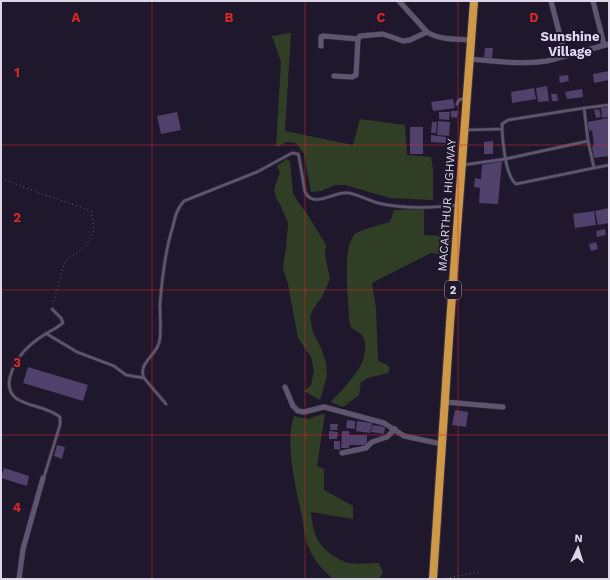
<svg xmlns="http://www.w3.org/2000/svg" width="610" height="580" viewBox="0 0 610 580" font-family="'Work Sans',sans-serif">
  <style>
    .green { fill: #313e26 }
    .building { fill: #50406c }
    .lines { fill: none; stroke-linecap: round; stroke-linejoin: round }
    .service-casing { stroke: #373242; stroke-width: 4 }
    .minor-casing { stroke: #373242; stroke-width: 6 }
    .trunk-casing { stroke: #373242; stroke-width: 10 }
    .path { stroke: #6b6577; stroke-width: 1; stroke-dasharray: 1 3; stroke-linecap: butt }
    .service { stroke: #5e5670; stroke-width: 2.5 }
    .minor { stroke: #5e5670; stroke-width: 5 }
    .trunk { stroke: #cd9848; stroke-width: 8 }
    .grid { fill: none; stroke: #d62828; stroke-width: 1; stroke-opacity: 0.55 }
    .labels { text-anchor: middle; stroke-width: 4; stroke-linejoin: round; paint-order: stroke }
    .shield { fill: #1f172c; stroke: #a39dae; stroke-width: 1 }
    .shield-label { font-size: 11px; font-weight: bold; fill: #dbd7e6 }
    .street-label { font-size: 12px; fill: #dbd7e6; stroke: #1f172c }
    .neighbourhood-label { font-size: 13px; font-weight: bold; fill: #ded5f3; stroke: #1f172c }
    .grid-label { font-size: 13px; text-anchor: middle; font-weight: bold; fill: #d62828; stroke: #1f172c; stroke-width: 4; stroke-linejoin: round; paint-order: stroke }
  </style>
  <rect width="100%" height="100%" fill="#1f172c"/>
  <g class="green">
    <polygon points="291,33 285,131 353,145 360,119 405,125 407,155 431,157 433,169 433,200 390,198 345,185 335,185 321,191 311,192 304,154 296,143 287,142 276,147 281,62 272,36"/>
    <polygon points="287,159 290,162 293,193 298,202 306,212 326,245 325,255 330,279 322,297 313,309 310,317 313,332 321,348 326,363 327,376 320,400 304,391 311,385 314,371 311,357 298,338 288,284 283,269 284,260 286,249 288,223 280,204 276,198 274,189 280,173 277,166"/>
    <path d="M 424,209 L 424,235 L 451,236 L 448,255 L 431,253 L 372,283 L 376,309 L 378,361 L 386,364 L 390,368 L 388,373 L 368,378 L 361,382 L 359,395 L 343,407 L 331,402 C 344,387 372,363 364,339 C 361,331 355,332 351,327 C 350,325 350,323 349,321 C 349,300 341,249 355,234 C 359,230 384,224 390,222 L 394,210 Z"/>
    <path d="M 325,413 L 317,466 L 324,469 L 324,490 L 353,506 L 353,519 L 311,512 C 313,534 317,546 337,558 C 339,559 342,561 345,562 C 351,565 371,563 379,563 L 383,572 L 379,579 L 333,579 C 323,570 314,561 309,548 C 305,540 304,530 303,521 C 297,493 284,443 294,416 L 308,419 Z"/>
  </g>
  <g class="building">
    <polygon points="485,48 493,48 492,58 484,58"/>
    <polygon points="609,71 609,80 594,83 593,74"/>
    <polygon points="568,75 569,81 560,83 559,76"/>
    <polygon points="547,86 549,101 538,102 536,88"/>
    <polygon points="534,88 536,99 512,103 511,92"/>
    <polygon points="582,89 583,97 567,99 565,92"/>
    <polygon points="551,94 557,94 558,101 552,101"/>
    <polygon points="453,99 455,108 433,111 431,102"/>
    <polygon points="609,107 609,117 602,118 601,108"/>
    <polygon points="599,109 601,117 596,118 594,110"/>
    <polygon points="451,111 458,111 457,118 451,117"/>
    <polygon points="177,112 181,130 161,134 157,116"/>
    <polygon points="439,112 450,112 449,120 439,119"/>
    <polygon points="609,118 609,156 594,158 592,146 594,146 592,130 589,131 587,122"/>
    <polygon points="438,121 450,122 449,136 437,135"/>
    <polygon points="432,122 437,122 436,133 431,133"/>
    <rect x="410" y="127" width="13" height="27"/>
    <polygon points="431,135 446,137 446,143 431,142"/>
    <polygon points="493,141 493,154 484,154 484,142"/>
    <polygon points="502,161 498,204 479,203 480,188 474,187 475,178 481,179 482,165"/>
    <polygon points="609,208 609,223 598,225 595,211"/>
    <polygon points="594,211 596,225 575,228 573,214"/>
    <polygon points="605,229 606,235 597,237 596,231"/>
    <polygon points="596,242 598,249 591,251 589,244"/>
    <polygon points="28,367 88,385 83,401 23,383"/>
    <polygon points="455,410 468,412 466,427 452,425"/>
    <polygon points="347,420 355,421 355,429 346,428"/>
    <polygon points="357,421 372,423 370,433 356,431"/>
    <polygon points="330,424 338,424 337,430 330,430"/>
    <polygon points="372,425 385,427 384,434 371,432"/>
    <polygon points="329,431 338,432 337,439 329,439"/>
    <polygon points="342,431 349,431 349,435 367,435 367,445 349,445 349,448 341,448"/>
    <polygon points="334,441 340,441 340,450 334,449"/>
    <polygon points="57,445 65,447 62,459 54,456"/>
    <polygon points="4,468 29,476 27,486 1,478"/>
  </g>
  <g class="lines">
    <defs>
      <g id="service">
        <polyline points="457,104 459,100 465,98"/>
        <polyline points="609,105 584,108 588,141 594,168 609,165"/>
        <path d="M 584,108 L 508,120 L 502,124 C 502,137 505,176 516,184 L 594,168"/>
        <polyline points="466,130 502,129"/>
        <polyline points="463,165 505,159 588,141"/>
        <polyline points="47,334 77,352 114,366 126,375 144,378"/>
        <path d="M 166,404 L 144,378 C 137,362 159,355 160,338 C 161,327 160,316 160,304 C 162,278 165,251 173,226 C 175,217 177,208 184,201 L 257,172 L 292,153 L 298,154 L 299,157 L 305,192 C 314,210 335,190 349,193 C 359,195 368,200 378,203 C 403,209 432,208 457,205"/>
        <path d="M 44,477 L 60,425 L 60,417 C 48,407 30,407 17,399 C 9,393 8,385 10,377 C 16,356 29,344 47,333 C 53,330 58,327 63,323 L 61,318 L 52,309"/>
      </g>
      <g id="minor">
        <path d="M 399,1 L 427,32 C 439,40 456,39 471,40"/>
        <polyline points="551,1 565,55"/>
        <polyline points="593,1 604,45"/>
        <polyline points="321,46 321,37 323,36 358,39"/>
        <path d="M 469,59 C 495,61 521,65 547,61 L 609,44"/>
        <polyline points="334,76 352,77 356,75 358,39 360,36 383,34 403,41 410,40 427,32"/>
        <polyline points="285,387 293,406 298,411 304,412 324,407 384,423 404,436 442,444"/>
        <polyline points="445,402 503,407"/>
        <polyline points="342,453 366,448 372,442 387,437 395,429"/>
        <polyline points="19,579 23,549 43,478"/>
      </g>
      <path id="trunk" d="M 433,579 C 445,386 459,194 474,1"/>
    </defs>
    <use href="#service" class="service-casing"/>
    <use href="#minor" class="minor-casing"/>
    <use href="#trunk" class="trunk-casing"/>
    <g class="path">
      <polyline points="1,178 26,188 91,211 94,230 86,246 65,261 53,304"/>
      <polyline points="442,579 479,572"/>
    </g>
    <use href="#service" class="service"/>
    <use href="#minor" class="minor"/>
    <use href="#trunk" class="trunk"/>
  </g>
  <path class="grid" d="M 152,1 L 152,579M 305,1 L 305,579M 458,1 L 458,579M 1,145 L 609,145M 1,290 L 609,290M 1,435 L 609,435"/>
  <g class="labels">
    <rect class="shield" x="445" y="281" width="16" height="18" rx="3"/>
    <g class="shield-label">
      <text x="453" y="294">2</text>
    </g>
    <g class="street-label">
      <text transform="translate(447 205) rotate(-86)" y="4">MACARTHUR HIGHWAY</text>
    </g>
    <g class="neighbourhood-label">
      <text x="570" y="41">Sunshine<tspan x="570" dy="15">Village</tspan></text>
    </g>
  </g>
  <g class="grid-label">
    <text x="76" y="22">A</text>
    <text x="229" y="22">B</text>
    <text x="381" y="22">C</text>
    <text x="534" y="22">D</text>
    <text x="17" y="77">1</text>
    <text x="17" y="222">2</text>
    <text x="17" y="367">3</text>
    <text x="17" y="512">4</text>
  </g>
  <rect width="610" height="580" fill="none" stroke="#dbd7e6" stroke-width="4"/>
  <g transform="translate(578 548) rotate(4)" stroke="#1f172c" stroke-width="3" paint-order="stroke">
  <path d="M0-3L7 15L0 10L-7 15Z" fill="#dbd7e6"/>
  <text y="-6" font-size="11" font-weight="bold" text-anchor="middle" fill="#dbd7e6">N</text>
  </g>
</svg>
